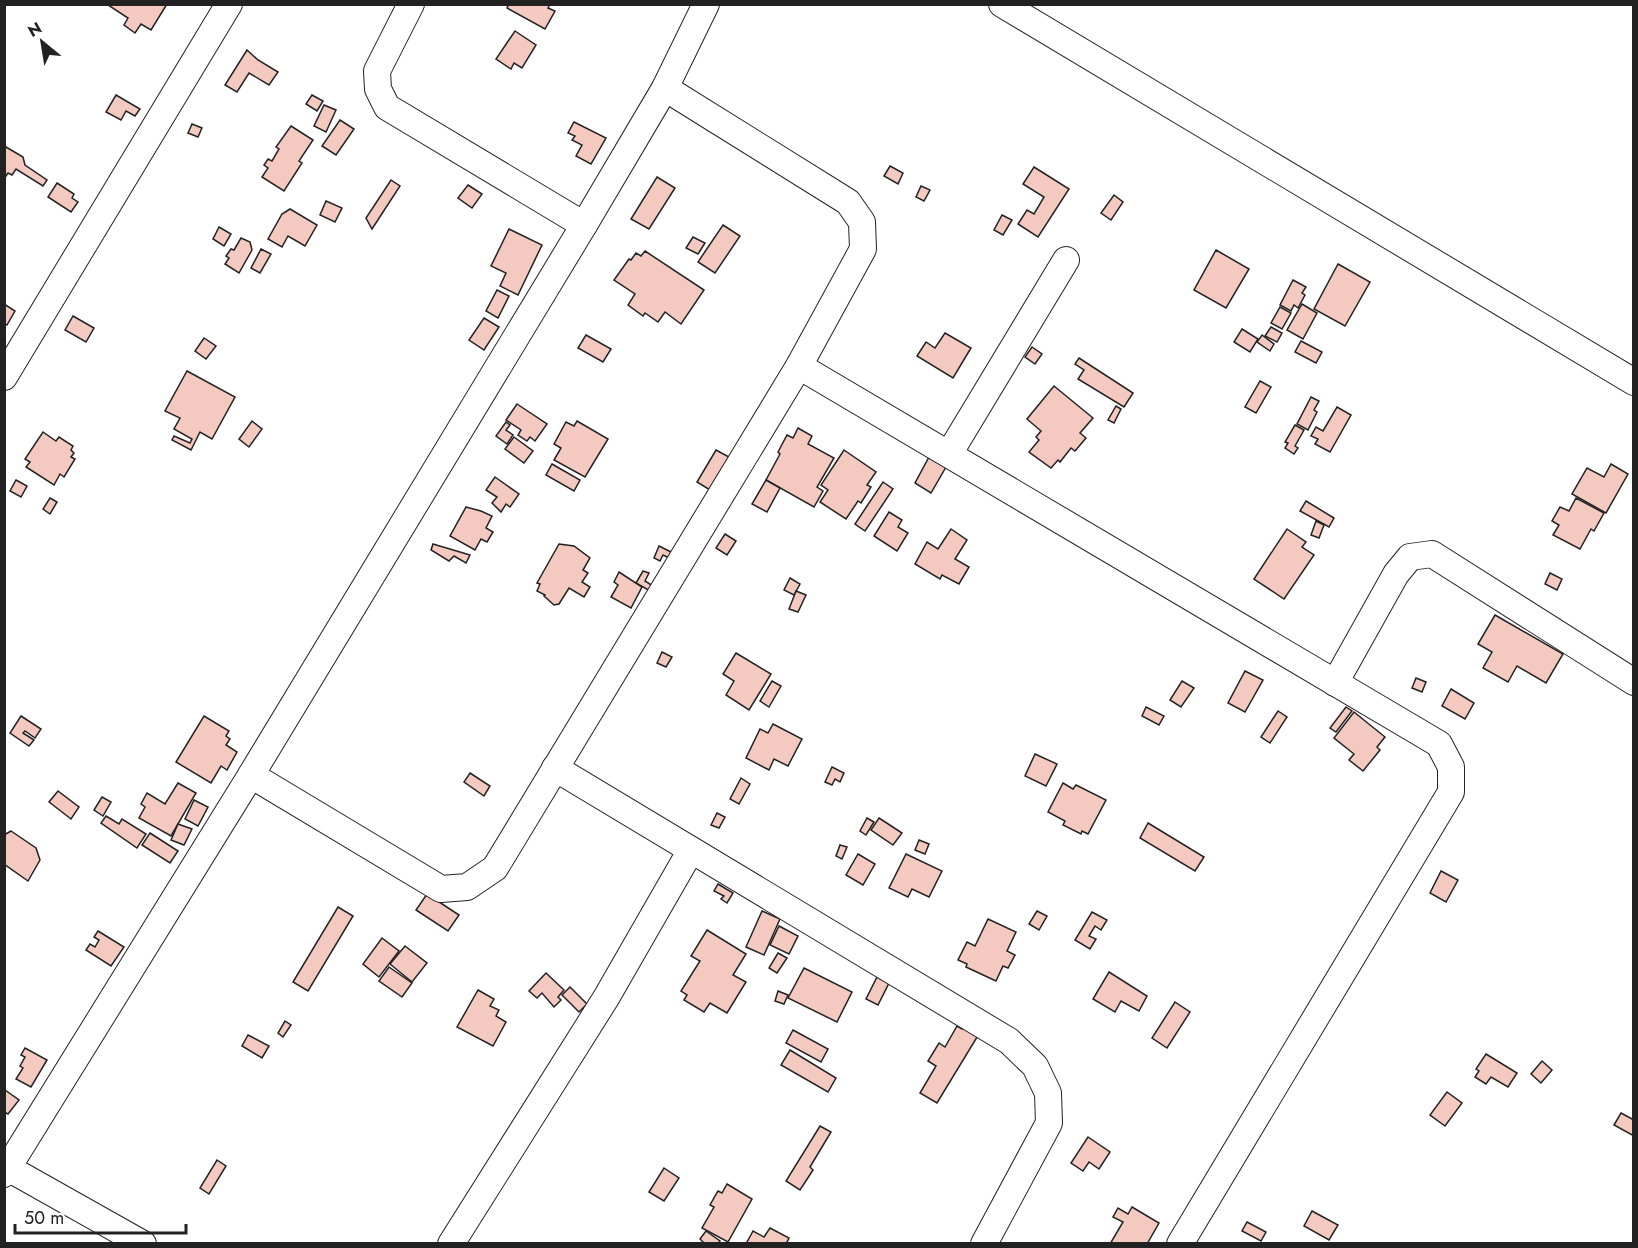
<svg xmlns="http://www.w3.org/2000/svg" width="1638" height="1248" viewBox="0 0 1638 1248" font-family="Jost,sans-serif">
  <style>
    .building { fill: #f3c9c0; stroke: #222; stroke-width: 1.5 }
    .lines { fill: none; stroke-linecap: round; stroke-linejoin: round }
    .minor-casing { stroke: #222; stroke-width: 28 }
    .minor { stroke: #fff; stroke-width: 26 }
  </style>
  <rect width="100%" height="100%" fill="#fff"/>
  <g class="building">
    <polygon points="167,4 151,30 141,24 135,33 124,25 128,18 108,5"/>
    <polygon points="509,4 550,4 548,8 555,11 545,29 507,8"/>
    <polygon points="515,31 536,45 522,68 514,63 511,69 496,59"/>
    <polygon points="247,50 258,60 278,72 269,85 249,73 237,92 225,85"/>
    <polygon points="116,95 140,109 135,116 126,111 121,120 106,112"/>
    <polygon points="312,95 323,101 317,111 306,104"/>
    <polygon points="324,105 336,110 326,132 314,126"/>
    <polygon points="340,120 354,129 336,155 322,146"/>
    <polygon points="574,122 606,138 591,164 576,156 582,145 572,140 575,136 568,133"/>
    <polygon points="192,124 202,128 198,137 188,133"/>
    <polygon points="291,126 313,140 299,161 302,163 284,191 262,177 268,168 264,165 268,159 272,161 279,149 276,147"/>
    <polygon points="6,147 23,157 25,165 47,180 43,186 16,169 12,175 8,173 4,179 4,150"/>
    <polygon points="890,166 903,173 898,184 884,176"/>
    <polygon points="1034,167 1069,189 1038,237 1018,224 1027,210 1034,214 1044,197 1023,184"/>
    <polygon points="657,177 675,188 649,229 631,219"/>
    <polygon points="391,180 400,186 372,229 366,218"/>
    <polygon points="57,183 74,194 72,198 78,202 71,212 48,197"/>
    <polygon points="468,185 482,194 472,208 458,198"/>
    <polygon points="921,186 930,190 924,201 916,197"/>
    <polygon points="1114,195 1123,202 1111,220 1101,213"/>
    <polygon points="326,201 342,208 335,222 320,215"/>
    <polygon points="290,209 317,225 305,246 288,236 282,247 268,239 282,214"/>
    <polygon points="1002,215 1012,220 1003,235 994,230"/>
    <polygon points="723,225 740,236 715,273 698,262"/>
    <polygon points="219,227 231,234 224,246 213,239"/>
    <polygon points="509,229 542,245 518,295 500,286 506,273 491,266"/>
    <polygon points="693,237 705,243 698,254 686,248"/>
    <polygon points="241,238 250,242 252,250 239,273 225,264 229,258 226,256 231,249 234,250"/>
    <polygon points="261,249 271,254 260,273 251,268"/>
    <polygon points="1216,250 1249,269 1226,308 1194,290"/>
    <polygon points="645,251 704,290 681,324 665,312 658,322 645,313 643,316 628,305 635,294 614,280 629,259 631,260 636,253 641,256"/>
    <polygon points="1338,264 1370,282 1345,326 1314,309"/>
    <polygon points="1293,280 1306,287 1302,293 1305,295 1298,308 1294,305 1291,311 1280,305"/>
    <polygon points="497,290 509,296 498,318 486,311"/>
    <polygon points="4,304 15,311 7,325 4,323"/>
    <polygon points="1302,304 1317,313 1303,339 1287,330"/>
    <polygon points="1280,307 1291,313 1282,329 1271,323"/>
    <polygon points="73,316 94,328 86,342 65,330"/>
    <polygon points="484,318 499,327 484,350 469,340"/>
    <polygon points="1271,327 1282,333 1277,342 1265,336"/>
    <polygon points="1242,329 1258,339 1250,352 1234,342"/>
    <polygon points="945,333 971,348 953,378 917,356 926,342 935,348"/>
    <polygon points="586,335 611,349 603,362 578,348"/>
    <polygon points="1262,335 1274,344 1270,351 1257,342"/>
    <polygon points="204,338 216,346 206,359 195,351"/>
    <polygon points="1301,341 1322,352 1316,363 1295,352"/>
    <polygon points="1032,347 1042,354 1035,364 1025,357"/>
    <polygon points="1079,358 1133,393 1124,407 1078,379 1084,370 1075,364"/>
    <polygon points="187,371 235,397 212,439 200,432 191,450 172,440 174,436 190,443 192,439 174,429 180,418 165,411"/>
    <polygon points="1260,381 1271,387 1256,413 1245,407"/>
    <polygon points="1054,386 1093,418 1080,433 1086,438 1075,451 1071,448 1060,462 1058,460 1051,468 1029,452 1039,440 1036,437 1041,431 1027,419"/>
    <polygon points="1311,397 1319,401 1314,410 1317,412 1308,430 1297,424"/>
    <polygon points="517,404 547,424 535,441 530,437 527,441 518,435 521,430 506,420"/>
    <polygon points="1116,406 1121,409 1114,423 1108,420"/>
    <polygon points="1337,407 1351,415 1330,452 1315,444 1318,439 1311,436 1316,427 1323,431"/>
    <polygon points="252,421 262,429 249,447 239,439"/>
    <polygon points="577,421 608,439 585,477 554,460 561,448 554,444 566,422 574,426"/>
    <polygon points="506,422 510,425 506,430 513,435 507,444 496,436"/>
    <polygon points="1295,425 1304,430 1295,446 1298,448 1294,454 1285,448 1288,443 1285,442"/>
    <polygon points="798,428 812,436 808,444 834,458 817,487 823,491 814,507 766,480 780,454 778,452 787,435 793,438"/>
    <polygon points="43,432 56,441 59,437 73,446 71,450 74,453 71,457 75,459 64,477 60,474 54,485 26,467 30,462 25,459"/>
    <polygon points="514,437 533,451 524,463 505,449"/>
    <polygon points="716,450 729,457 710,490 697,482"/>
    <polygon points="844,450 876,472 867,485 871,487 861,503 858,501 846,519 820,502 828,490 821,485"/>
    <polygon points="929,457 946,467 931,493 915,483"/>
    <polygon points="552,464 580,480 574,491 546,475"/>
    <polygon points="1611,464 1628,474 1606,513 1572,494 1587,468 1604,477"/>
    <polygon points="495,477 519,494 510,507 506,504 501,512 492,503 497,497 486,490"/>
    <polygon points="16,480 27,486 21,497 10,491"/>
    <polygon points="766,480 780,488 767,512 752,504"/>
    <polygon points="883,482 893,489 865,531 855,524"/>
    <polygon points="50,498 57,502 50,514 43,509"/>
    <polygon points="1576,498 1604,513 1594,531 1591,529 1580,549 1553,535 1559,525 1552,521 1560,507 1569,511"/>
    <polygon points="1306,501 1334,518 1329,527 1300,511"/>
    <polygon points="466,507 481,511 492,516 486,528 493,532 487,542 481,539 475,550 450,536"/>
    <polygon points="889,512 902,520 898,527 908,533 897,551 874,536"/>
    <polygon points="1316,521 1324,525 1319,538 1311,535"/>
    <polygon points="951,529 967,540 955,559 969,567 959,584 942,575 940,579 915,564 927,542 938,549"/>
    <polygon points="1287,529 1306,542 1302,547 1314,555 1284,599 1254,579"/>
    <polygon points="725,534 736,541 727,555 716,548"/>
    <polygon points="433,544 470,555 466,563 454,556 449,561 431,550"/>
    <polygon points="559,544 574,546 590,558 583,570 588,573 582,582 590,587 584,597 569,588 559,604 554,605 544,596 545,595 537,591 540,584 537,583"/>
    <polygon points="659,546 671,552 669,558 663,555 660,561 654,558"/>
    <polygon points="643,571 649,573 645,581 653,586 650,591 636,583"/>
    <polygon points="619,572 642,587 631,608 611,597 618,585 614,582"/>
    <polygon points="1550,573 1562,579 1557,590 1545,584"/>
    <polygon points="790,578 800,584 794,595 784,590"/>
    <polygon points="796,591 806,595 798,612 789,609"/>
    <polygon points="1495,615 1563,654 1546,683 1517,666 1508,682 1483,668 1492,652 1478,644"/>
    <polygon points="662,652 672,657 666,667 657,663"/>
    <polygon points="736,653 771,674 749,710 726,695 734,681 723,674"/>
    <polygon points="1245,671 1263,680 1245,712 1228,703"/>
    <polygon points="1416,678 1426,682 1422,692 1412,688"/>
    <polygon points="772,681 781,686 769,707 760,701"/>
    <polygon points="1182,681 1194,688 1181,707 1170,700"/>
    <polygon points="1451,689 1474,703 1465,719 1442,706"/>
    <polygon points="1146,707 1164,716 1159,725 1142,716"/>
    <polygon points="1346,707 1352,711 1336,732 1330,728"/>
    <polygon points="1278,711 1287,717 1270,743 1261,737"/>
    <polygon points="1354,712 1385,737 1377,747 1380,750 1363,771 1349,760 1354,754 1334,738"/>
    <polygon points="21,716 41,729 35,738 25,731 23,733 34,740 29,746 10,733"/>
    <polygon points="204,716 229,731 226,736 230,739 226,745 237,752 227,770 221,766 211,783 176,762"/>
    <polygon points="773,724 802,739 788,766 774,759 769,770 746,758 760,729 768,733"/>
    <polygon points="1035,754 1057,764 1046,786 1025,776"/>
    <polygon points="832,767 844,773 840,782 835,779 832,785 825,782"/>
    <polygon points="470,773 490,786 484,796 464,782"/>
    <polygon points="741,778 750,784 739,804 730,799"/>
    <polygon points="178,783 196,793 171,836 139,818 145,807 141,804 147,793 165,804"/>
    <polygon points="1063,783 1073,789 1076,785 1106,800 1088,834 1082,831 1081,834 1063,825 1065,821 1048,812"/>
    <polygon points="58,791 79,807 71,819 49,802"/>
    <polygon points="102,797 111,802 103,816 94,810"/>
    <polygon points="194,800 208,807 198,826 185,819"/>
    <polygon points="717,813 725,817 719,828 711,825"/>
    <polygon points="106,816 119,824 122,819 146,834 137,848 101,823"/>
    <polygon points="867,818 874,822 866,835 860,831"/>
    <polygon points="879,818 902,833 893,845 871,830"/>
    <polygon points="1148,823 1204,857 1195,871 1140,838"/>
    <polygon points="178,824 192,829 184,845 171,840"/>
    <polygon points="11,831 36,848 40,860 28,881 4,864 4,835"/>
    <polygon points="150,833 178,851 170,863 142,845"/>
    <polygon points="919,840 929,844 925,854 915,850"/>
    <polygon points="840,845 847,847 842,859 836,856"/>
    <polygon points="858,854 875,864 863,885 846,875"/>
    <polygon points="906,854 942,871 929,897 912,889 908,897 889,888"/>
    <polygon points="1441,871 1458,880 1446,902 1430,893"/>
    <polygon points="718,884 733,893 727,903 721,899 724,896 714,891"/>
    <polygon points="427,894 459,915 448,931 416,910"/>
    <polygon points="338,907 353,916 308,991 293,982"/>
    <polygon points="762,911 780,919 764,955 746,947"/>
    <polygon points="1037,911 1047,916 1039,930 1029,924"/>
    <polygon points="1092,912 1107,920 1101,930 1095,926 1089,936 1096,939 1090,949 1075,940"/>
    <polygon points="988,919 1016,932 1007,951 1015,955 1008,968 1003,966 996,981 966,967 967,964 958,960 967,942 975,946"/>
    <polygon points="779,926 798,936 789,954 770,945"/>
    <polygon points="707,930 746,954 733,975 746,982 727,1013 710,1003 704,1012 684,1000 687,995 681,991 700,961 691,956"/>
    <polygon points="98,931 124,947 111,966 86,950 90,944 95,947 99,940 94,937"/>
    <polygon points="382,938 399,951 379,977 363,964"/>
    <polygon points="405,946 427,963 412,982 390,964"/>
    <polygon points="778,953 787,958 777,973 769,968"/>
    <polygon points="389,967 412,983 402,997 379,981"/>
    <polygon points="804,968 852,992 837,1022 788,998"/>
    <polygon points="1109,972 1147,996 1139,1011 1121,1001 1115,1012 1093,999"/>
    <polygon points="546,973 564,990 558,997 561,1000 554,1007 542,993 537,998 529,991"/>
    <polygon points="877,977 889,983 878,1005 866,999"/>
    <polygon points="570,987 587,1004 579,1012 562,995"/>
    <polygon points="478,990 494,999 490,1006 499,1010 496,1016 506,1022 493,1046 457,1027"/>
    <polygon points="778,991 788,995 784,1004 775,1001"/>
    <polygon points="1175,1002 1190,1012 1167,1048 1152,1038"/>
    <polygon points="967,1020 982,1029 937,1103 920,1093 936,1066 928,1061 939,1043 945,1047 957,1026 962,1029"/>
    <polygon points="285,1021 291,1025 283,1037 278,1033"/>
    <polygon points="793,1030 828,1049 821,1062 786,1043"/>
    <polygon points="248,1035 269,1046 262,1058 242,1046"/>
    <polygon points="25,1048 47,1060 31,1087 16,1079 23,1068 20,1066 25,1057 21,1055"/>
    <polygon points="790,1050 836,1078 828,1092 781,1065"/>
    <polygon points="1486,1054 1517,1073 1508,1087 1491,1077 1486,1084 1475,1077 1479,1071 1476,1069"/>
    <polygon points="1542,1061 1552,1070 1541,1083 1531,1074"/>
    <polygon points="5,1090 19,1100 8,1114 4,1112"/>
    <polygon points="1447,1092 1462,1103 1445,1126 1430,1115"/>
    <polygon points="1621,1113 1634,1120 1634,1136 1614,1125"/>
    <polygon points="820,1126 831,1132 810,1167 813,1170 800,1190 786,1181"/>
    <polygon points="1088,1137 1110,1152 1099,1169 1089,1162 1083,1171 1071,1163"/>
    <polygon points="217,1160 226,1166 209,1194 200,1188"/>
    <polygon points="664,1168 679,1178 664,1201 649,1192"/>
    <polygon points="727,1184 752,1199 728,1242 702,1228 714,1207 710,1205 718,1191 722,1193"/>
    <polygon points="1132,1207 1159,1223 1147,1244 1110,1244 1123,1222 1113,1217 1118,1208 1128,1214"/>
    <polygon points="1312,1211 1338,1225 1329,1240 1304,1226"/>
    <polygon points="1247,1222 1266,1232 1261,1241 1242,1231"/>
    <polygon points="770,1228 789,1238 786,1244 746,1244 753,1231 764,1237"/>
    <polygon points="706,1231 720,1241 718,1244 705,1244 700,1239"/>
  </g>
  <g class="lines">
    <defs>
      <g id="minor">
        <polyline points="411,4 377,71 378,89 387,107 584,225"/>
        <polyline points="1002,4 1634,382"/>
        <polyline points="799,366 1439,744 1451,767 1451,792 1180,1244"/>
        <polyline points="4,377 229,4"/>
        <polyline points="949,454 1066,260"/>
        <polyline points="1335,683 1396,574 1410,557 1432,554 1634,682"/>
        <polyline points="555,768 1009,1041 1035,1066 1048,1093 1049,1123 984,1244"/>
        <polyline points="251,775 441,889 467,887 495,868 799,366 863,249 862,222 848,202 665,88"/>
        <polyline points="8,1168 143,1244"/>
        <polyline points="4,1174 251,775 584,225 665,88 706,4"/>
        <polyline points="451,1244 606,998 691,850"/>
      </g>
    </defs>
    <use href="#minor" class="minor-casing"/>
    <use href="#minor" class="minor"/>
  </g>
  <rect width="1638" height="1248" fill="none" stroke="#222222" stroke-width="12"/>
  <g transform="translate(42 42) rotate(330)" stroke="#ffffff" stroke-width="4.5" paint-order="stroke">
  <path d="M0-4.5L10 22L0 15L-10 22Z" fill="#222222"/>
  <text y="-9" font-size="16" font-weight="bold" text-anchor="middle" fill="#222222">N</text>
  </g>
  <path d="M15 1224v9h171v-9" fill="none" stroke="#222222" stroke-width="3"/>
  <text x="24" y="1224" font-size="18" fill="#222222" stroke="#ffffff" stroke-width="4.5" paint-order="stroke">50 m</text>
</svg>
